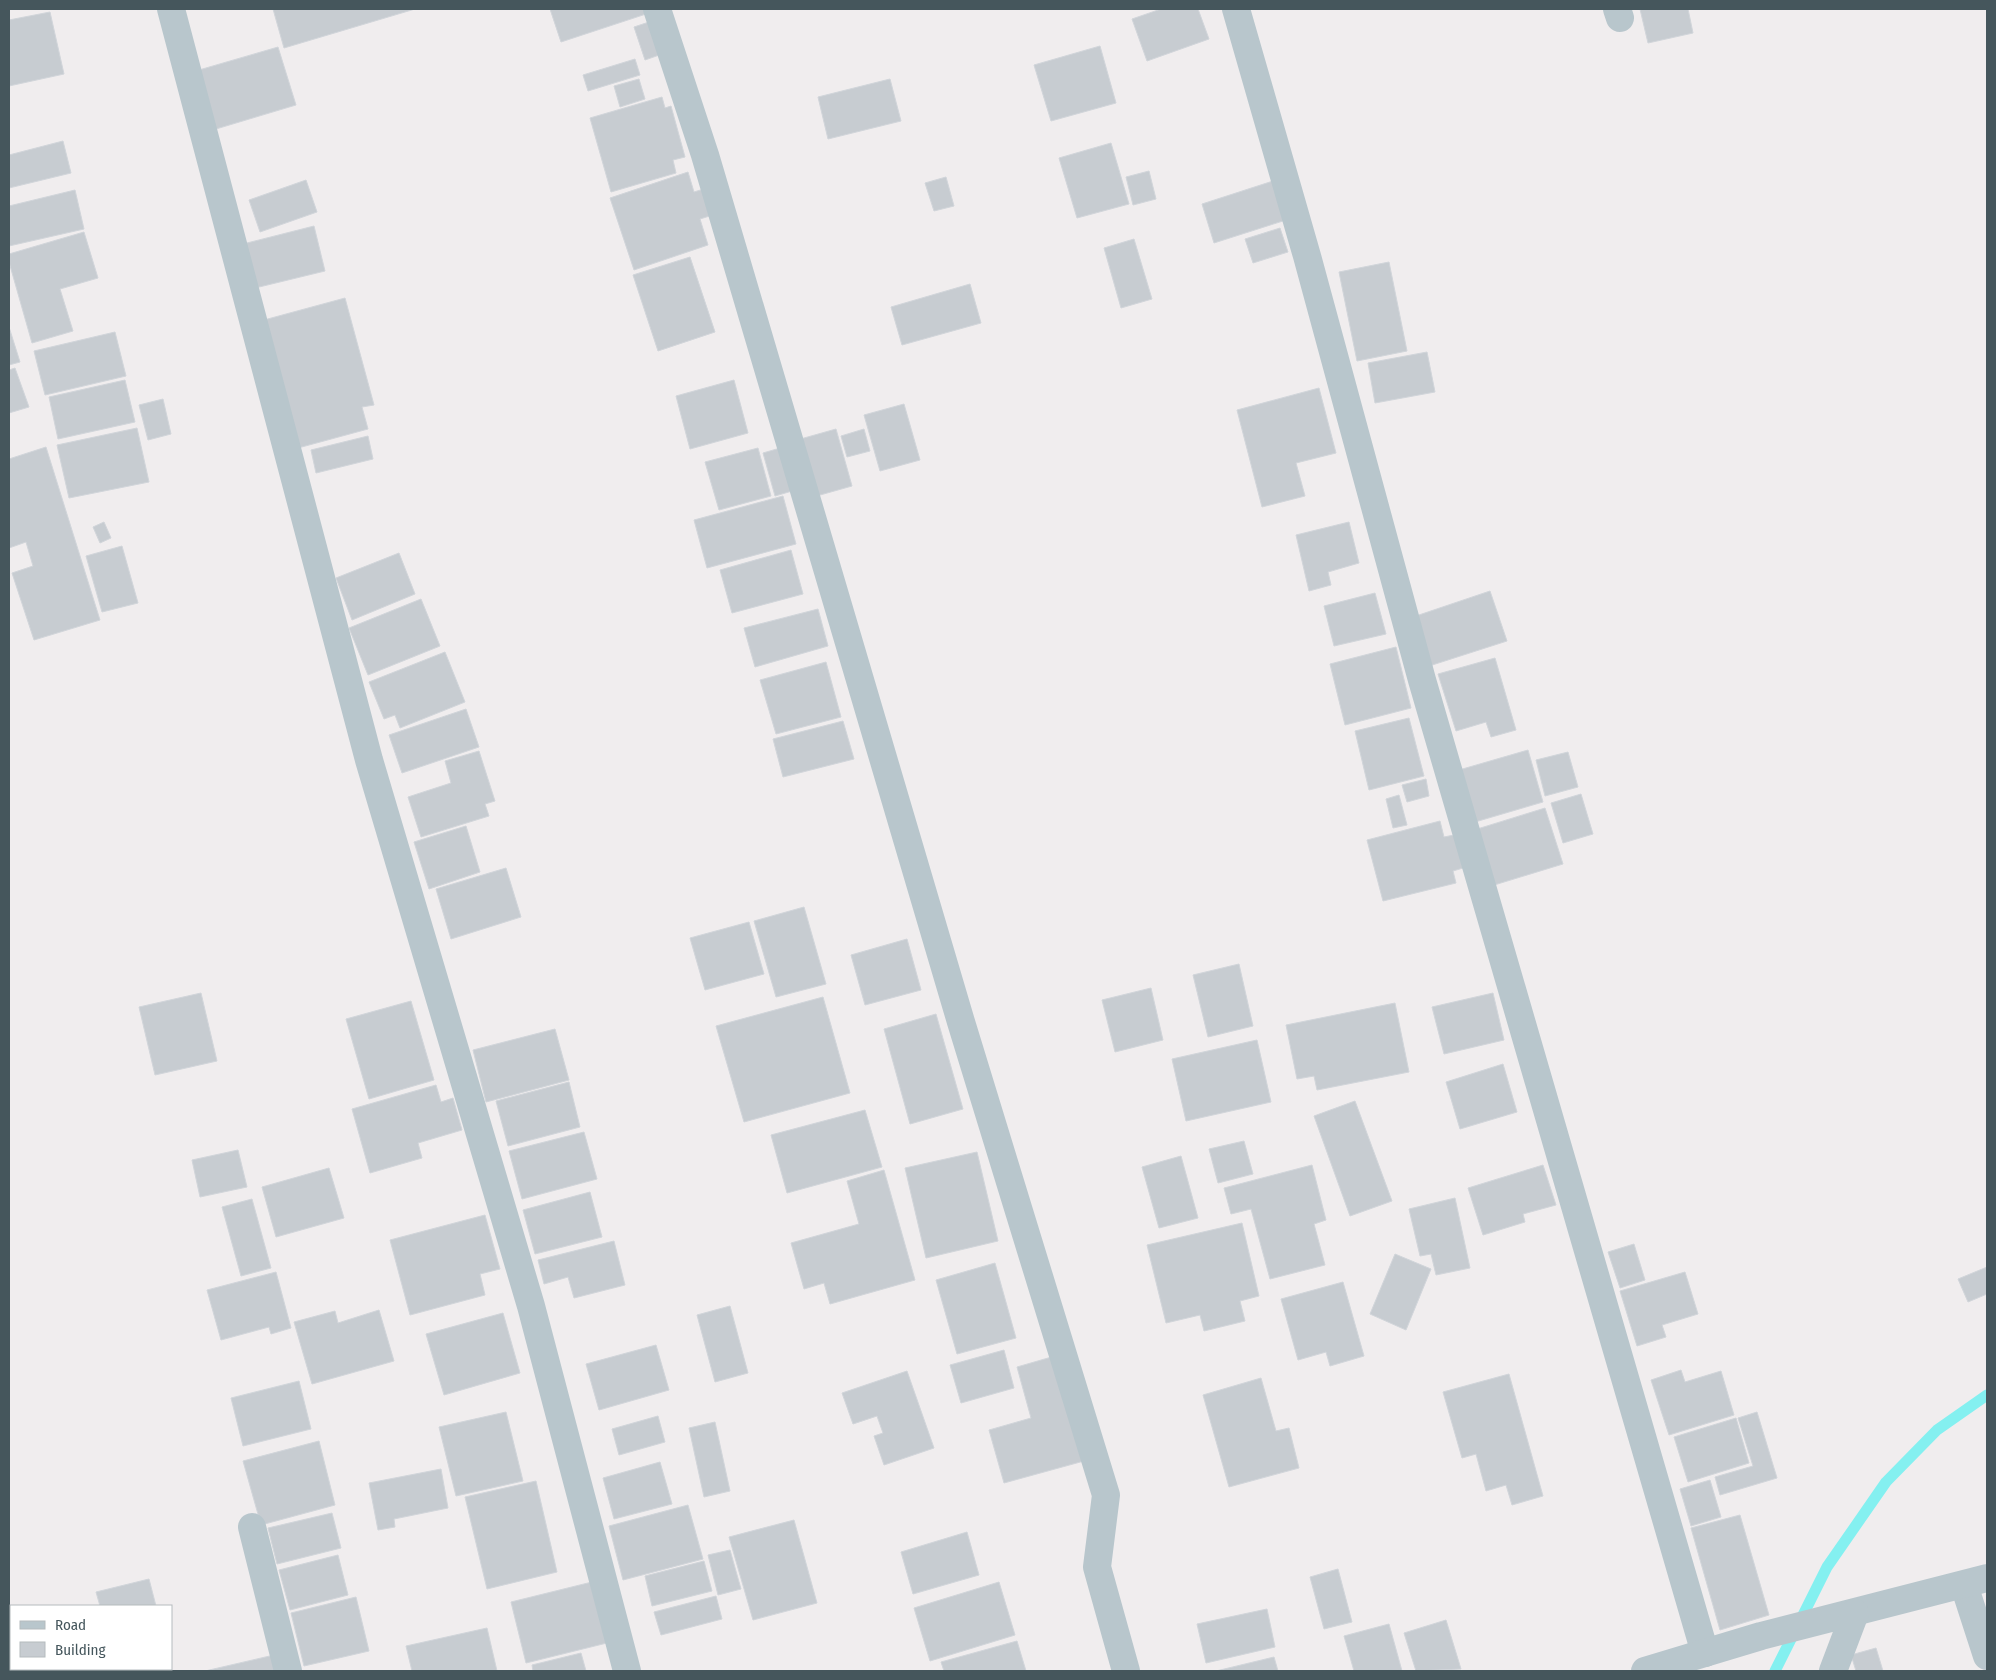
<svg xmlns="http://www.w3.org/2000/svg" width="1996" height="1680" viewBox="0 0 1996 1680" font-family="'Fira Sans Condensed',sans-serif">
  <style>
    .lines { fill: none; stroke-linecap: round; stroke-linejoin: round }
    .stream { stroke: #84f0f0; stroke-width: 11 }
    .building { fill: #c7ccd1; stroke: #d1d5da }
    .minor { stroke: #b8c6cc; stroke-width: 28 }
  </style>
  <rect width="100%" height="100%" fill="#f0edee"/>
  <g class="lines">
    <polyline class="stream" points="1775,1671 1827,1567 1886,1482 1937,1430 1987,1395"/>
  </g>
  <g class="building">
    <polygon points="273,9 415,9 284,48"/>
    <polygon points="550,9 648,9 649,13 561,42"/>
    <polygon points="1161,9 1198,9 1209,39 1147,61 1132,19"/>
    <polygon points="1640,9 1688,9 1693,33 1648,43"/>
    <polygon points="50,12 64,74 9,86 9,20"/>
    <polygon points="655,20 665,53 645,60 634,27"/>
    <polygon points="1100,46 1116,103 1051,121 1034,65"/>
    <polygon points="278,47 296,105 216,129 199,70"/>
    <polygon points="635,59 640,75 588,91 583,75"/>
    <polygon points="639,79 645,99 620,107 614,86"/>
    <polygon points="890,79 901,121 828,139 818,97"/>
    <polygon points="662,97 665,108 671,106 685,157 673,160 676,173 611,192 590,118"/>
    <polygon points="63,141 71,173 9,188 9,155"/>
    <polygon points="1111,143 1129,204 1077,218 1059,158"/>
    <polygon points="1149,171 1156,199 1133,205 1126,177"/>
    <polygon points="688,172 694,192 707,188 716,214 700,219 708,245 634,270 610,198"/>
    <polygon points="946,177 954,206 934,211 925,183"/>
    <polygon points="306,180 317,212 260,232 249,200"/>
    <polygon points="1273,181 1286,220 1214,243 1202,204"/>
    <polygon points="75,190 84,229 9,246 9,206"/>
    <polygon points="314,226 325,271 255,288 243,244"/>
    <polygon points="1280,228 1288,252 1253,263 1245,239"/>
    <polygon points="84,232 98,278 60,289 73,331 32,343 9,262 9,254"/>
    <polygon points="1134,239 1152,299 1121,308 1104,248"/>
    <polygon points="690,257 715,332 658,351 633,275"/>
    <polygon points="1389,262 1407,351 1357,361 1339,272"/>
    <polygon points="970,284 981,323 902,345 891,307"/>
    <polygon points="345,298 374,405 362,407 368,429 298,448 264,320"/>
    <polygon points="9,327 20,362 9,365"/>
    <polygon points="115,332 126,376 45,395 34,351"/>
    <polygon points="1427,352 1435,392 1375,403 1368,363"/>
    <polygon points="15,368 29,407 9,413 9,370"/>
    <polygon points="125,380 135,422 58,439 49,397"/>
    <polygon points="734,380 748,433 690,449 676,396"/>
    <polygon points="1319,388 1336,453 1296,463 1305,496 1262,507 1237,410"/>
    <polygon points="163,399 171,434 148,440 139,405"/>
    <polygon points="904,404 920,460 880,471 864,415"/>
    <polygon points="137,428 149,482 69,498 57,445"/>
    <polygon points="836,429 852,486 813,497 797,440"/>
    <polygon points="864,429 870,451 847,457 841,436"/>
    <polygon points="368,436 373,459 316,473 311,450"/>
    <polygon points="787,446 799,489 775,496 763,453"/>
    <polygon points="46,447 100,620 34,640 12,573 33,566 26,542 9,548 9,459"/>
    <polygon points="758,448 771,496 719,510 705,462"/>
    <polygon points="783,496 796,544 707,568 694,520"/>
    <polygon points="104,522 111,538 100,543 93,527"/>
    <polygon points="1349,522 1359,563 1328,572 1331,585 1309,591 1296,535"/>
    <polygon points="122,546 138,603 102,612 86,556"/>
    <polygon points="791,550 803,594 732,613 720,570"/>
    <polygon points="399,553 415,594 352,620 336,578"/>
    <polygon points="1490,591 1507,641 1426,667 1410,618"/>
    <polygon points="1375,593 1386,634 1334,646 1324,606"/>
    <polygon points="421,599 440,646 368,675 349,628"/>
    <polygon points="818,609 828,646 755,667 744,628"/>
    <polygon points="1396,647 1411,708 1345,725 1330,664"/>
    <polygon points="445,652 465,702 400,728 395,715 384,719 369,682"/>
    <polygon points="1495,658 1516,730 1491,737 1486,722 1456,731 1438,674"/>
    <polygon points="826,662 841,717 776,734 760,680"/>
    <polygon points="466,709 479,747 402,773 389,735"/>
    <polygon points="1409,718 1424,776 1369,790 1355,731"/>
    <polygon points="843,721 854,759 783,777 773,739"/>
    <polygon points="1528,750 1543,802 1475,822 1459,770"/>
    <polygon points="479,751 495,801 485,804 489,816 421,837 408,797 451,783 445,761"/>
    <polygon points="1568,752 1578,787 1545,796 1536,760"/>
    <polygon points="1426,779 1429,796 1407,802 1402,785"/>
    <polygon points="1581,794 1593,834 1563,843 1551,803"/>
    <polygon points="1399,795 1407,825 1393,828 1386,799"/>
    <polygon points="1545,808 1563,864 1491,886 1474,830"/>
    <polygon points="1440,821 1444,837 1454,835 1463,868 1453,871 1456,883 1383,901 1367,840"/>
    <polygon points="466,826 480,872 429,889 414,842"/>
    <polygon points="506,868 521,917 451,939 436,889"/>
    <polygon points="804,907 826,984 776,997 754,921"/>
    <polygon points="749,922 764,974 705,990 690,938"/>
    <polygon points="907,939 921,990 865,1005 851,955"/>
    <polygon points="1239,964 1253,1026 1208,1037 1193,975"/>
    <polygon points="1151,988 1163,1040 1115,1052 1102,1000"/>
    <polygon points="201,993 217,1061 155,1075 139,1007"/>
    <polygon points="1493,993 1504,1040 1444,1054 1432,1007"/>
    <polygon points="823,997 850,1093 744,1122 716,1026"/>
    <polygon points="411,1001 434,1080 369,1099 346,1019"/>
    <polygon points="1395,1003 1409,1072 1317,1090 1314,1076 1297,1079 1286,1025"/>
    <polygon points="936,1014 963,1109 910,1124 884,1029"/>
    <polygon points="555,1029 569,1080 486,1102 473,1050"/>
    <polygon points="1257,1040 1271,1102 1186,1121 1172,1059"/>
    <polygon points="1503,1064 1517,1112 1460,1129 1446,1082"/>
    <polygon points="569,1082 580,1127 508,1146 496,1101"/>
    <polygon points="436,1085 441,1102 453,1098 462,1130 418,1143 422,1158 370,1173 352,1109"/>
    <polygon points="1355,1101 1392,1201 1350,1216 1314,1116"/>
    <polygon points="865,1110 882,1167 787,1193 771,1135"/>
    <polygon points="584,1132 597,1179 522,1199 509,1151"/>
    <polygon points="1244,1141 1253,1174 1218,1183 1209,1149"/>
    <polygon points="238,1150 247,1187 200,1197 192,1160"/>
    <polygon points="977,1152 998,1241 926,1258 905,1168"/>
    <polygon points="1181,1156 1198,1218 1159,1228 1142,1167"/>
    <polygon points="1312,1165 1326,1220 1314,1224 1325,1265 1270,1279 1251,1209 1231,1214 1224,1188"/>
    <polygon points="1543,1165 1556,1205 1523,1214 1525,1222 1483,1235 1468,1188"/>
    <polygon points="329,1168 344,1218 276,1237 262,1187"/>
    <polygon points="884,1170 915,1280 830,1304 824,1283 804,1289 791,1243 859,1224 847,1181"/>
    <polygon points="590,1192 602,1237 535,1254 523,1210"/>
    <polygon points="1455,1198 1470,1268 1436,1275 1431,1254 1420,1256 1409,1209"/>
    <polygon points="252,1199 271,1268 241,1276 222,1207"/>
    <polygon points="485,1215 500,1269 480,1274 485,1295 410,1315 390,1240"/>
    <polygon points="1242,1223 1259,1296 1240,1301 1245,1321 1204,1331 1200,1315 1166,1323 1147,1245"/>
    <polygon points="614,1241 625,1285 574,1298 568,1277 544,1284 538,1260"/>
    <polygon points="1634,1244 1645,1280 1620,1288 1608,1252"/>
    <polygon points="1395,1254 1431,1269 1406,1330 1370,1314"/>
    <polygon points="995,1263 1016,1338 957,1354 936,1280"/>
    <polygon points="1987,1267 1987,1294 1968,1302 1958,1279"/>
    <polygon points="276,1272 291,1328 271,1334 269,1327 221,1340 207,1290"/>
    <polygon points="1685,1272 1698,1314 1662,1325 1666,1337 1637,1346 1620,1291"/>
    <polygon points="1343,1282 1364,1356 1330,1366 1326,1352 1298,1360 1281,1299"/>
    <polygon points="730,1306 748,1373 715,1382 697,1315"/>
    <polygon points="379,1310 394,1361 312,1384 294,1322 335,1311 338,1323"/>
    <polygon points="503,1313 520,1373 444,1395 426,1334"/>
    <polygon points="656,1345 669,1390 599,1410 586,1364"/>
    <polygon points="1004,1350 1014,1388 961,1403 950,1365"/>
    <polygon points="1055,1356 1084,1461 1004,1483 989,1430 1031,1418 1017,1367"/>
    <polygon points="1681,1370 1685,1382 1721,1371 1734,1415 1669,1435 1651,1380"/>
    <polygon points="907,1371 934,1448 884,1465 874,1436 883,1433 877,1416 853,1424 842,1393"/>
    <polygon points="1509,1374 1543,1496 1512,1505 1506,1485 1486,1491 1476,1454 1462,1458 1443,1392"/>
    <polygon points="1261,1378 1276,1431 1289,1428 1299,1468 1229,1487 1203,1395"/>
    <polygon points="299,1381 311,1429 243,1446 231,1398"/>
    <polygon points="506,1412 523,1481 456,1496 439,1427"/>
    <polygon points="1757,1412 1777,1478 1720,1495 1715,1477 1753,1466 1738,1418"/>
    <polygon points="658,1416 665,1442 619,1455 612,1429"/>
    <polygon points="1736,1418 1749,1463 1688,1482 1674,1437"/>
    <polygon points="715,1422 730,1491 704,1497 689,1428"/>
    <polygon points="319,1441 335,1505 261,1525 243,1461"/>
    <polygon points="660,1462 672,1504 614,1519 603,1478"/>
    <polygon points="441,1469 448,1508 394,1519 395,1527 378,1530 369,1483"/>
    <polygon points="1710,1480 1721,1517 1691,1526 1680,1489"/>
    <polygon points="536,1481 557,1572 487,1589 465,1497"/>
    <polygon points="688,1505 703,1559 623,1580 609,1526"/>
    <polygon points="332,1513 341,1548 277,1564 268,1528"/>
    <polygon points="1740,1515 1769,1615 1720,1630 1691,1528"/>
    <polygon points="794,1520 817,1603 753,1620 729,1537"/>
    <polygon points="967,1532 979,1575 913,1594 901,1552"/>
    <polygon points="730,1550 741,1589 718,1595 708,1555"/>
    <polygon points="338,1555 348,1595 290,1610 279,1570"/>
    <polygon points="704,1561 712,1591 652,1606 645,1576"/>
    <polygon points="1338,1569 1352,1622 1324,1629 1310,1577"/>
    <polygon points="149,1579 156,1606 100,1606 96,1592"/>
    <polygon points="600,1580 615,1641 526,1663 511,1602"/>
    <polygon points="999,1582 1015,1635 930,1661 914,1608"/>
    <polygon points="716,1596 722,1619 661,1635 654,1612"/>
    <polygon points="356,1597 369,1651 304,1666 291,1613"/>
    <polygon points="1267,1609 1275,1647 1206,1663 1197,1624"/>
    <polygon points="1446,1620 1461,1669 1416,1671 1404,1633"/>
    <polygon points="1389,1624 1402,1671 1354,1671 1344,1636"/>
    <polygon points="487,1628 497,1671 412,1671 406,1646"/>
    <polygon points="1017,1641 1026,1671 944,1671 941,1662"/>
    <polygon points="1876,1648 1883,1671 1856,1671 1851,1655"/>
    <polygon points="581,1653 586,1671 533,1671 532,1665"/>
    <polygon points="274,1655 278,1671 205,1671"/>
    <polygon points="1274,1657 1278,1671 1216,1671"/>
  </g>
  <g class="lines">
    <g class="minor">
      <polyline points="171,9 369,760 531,1306 627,1671"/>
      <polyline points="657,9 705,155 961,1022 1106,1495 1097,1567 1126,1671"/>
      <polyline points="1236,9 1307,256 1422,680 1705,1653"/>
      <polyline points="1617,9 1620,18"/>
      <polyline points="252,1527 288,1671"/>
      <polyline points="1964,1585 1987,1656"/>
      <polyline points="1645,1671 1761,1636 1987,1578"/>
      <polyline points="1833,1671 1855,1613"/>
    </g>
  </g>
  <rect width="1996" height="1680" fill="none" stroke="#45565c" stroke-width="20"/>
  <rect x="10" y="1605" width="162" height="65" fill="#ffffff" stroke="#b5bbbe"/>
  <rect x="20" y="1621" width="25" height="8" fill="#b8c6cc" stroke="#b5bbbe"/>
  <text x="55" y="1630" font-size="15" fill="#45565c">Road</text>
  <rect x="20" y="1642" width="25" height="15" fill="#c7ccd1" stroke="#b5bbbe"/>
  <text x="55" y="1655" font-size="15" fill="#45565c">Building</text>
</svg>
